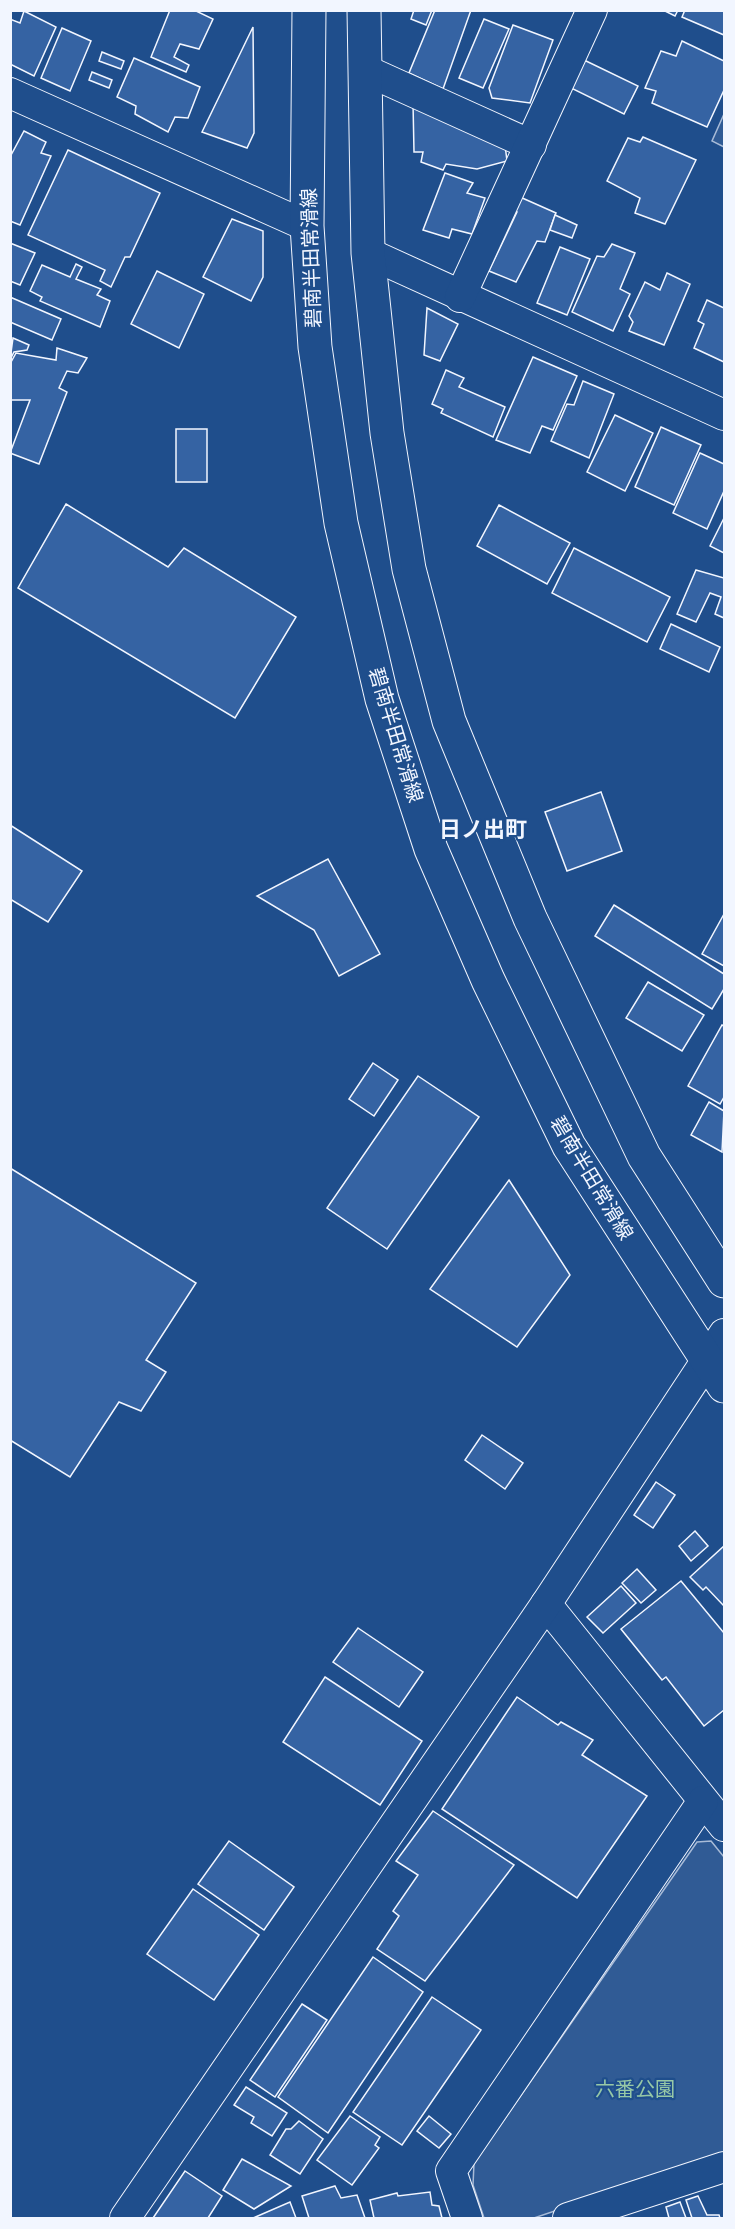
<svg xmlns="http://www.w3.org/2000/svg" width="735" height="2229" viewBox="0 0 735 2229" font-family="Cabin,'Noto Sans JP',sans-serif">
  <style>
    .built { fill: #305b95; stroke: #a8bbd7; stroke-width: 1.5 }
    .building { fill: #3563a3; stroke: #f2f6ff; stroke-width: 1.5 }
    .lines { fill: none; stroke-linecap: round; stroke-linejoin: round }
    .street-casing { stroke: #f2f6ff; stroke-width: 32 }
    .secondary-casing { stroke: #f2f6ff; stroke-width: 35 }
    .street { stroke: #1f4e8c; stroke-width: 30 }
    .secondary { stroke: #1f4e8c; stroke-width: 33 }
    .labels { text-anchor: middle; stroke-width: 4.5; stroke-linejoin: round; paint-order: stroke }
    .street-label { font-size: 20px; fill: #f2f6ff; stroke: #1f4e8c }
    .park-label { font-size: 20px; fill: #97c8a6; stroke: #1f4e8c }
    .quarter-label { font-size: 22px; font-weight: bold; fill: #f2f6ff; stroke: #1f4e8c }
  </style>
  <rect width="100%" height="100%" fill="#1f4e8c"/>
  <g class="built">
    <polygon points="724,114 724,147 712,141"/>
    <polygon points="711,1841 724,1857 724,2154 534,2218 484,2218 473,2185 474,2163 697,1842"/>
  </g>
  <g class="building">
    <polygon points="170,10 194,10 213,19 199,49 180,44 174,57 189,65 186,72 151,57"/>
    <polygon points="414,10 432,10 426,25 411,19"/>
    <polygon points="435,10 471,10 443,89 409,73"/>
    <polygon points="663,10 678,10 675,16"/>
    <polygon points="685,10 724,10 724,35 682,17"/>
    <polygon points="24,11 56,27 34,76 10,64 10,19 20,23"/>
    <polygon points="484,19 509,29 483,88 459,78"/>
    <polygon points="513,25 553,40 530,103 492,98 489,88"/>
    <polygon points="253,27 254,133 247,148 202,132"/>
    <polygon points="62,28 91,41 70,91 41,78"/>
    <polygon points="682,41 724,61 724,90 707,127 652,103 656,91 645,88 661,51 676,56"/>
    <polygon points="102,52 124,61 121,69 99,61"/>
    <polygon points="134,58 200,87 188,118 175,117 168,132 135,114 136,106 117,97"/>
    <polygon points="584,60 638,86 624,114 571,88"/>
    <polygon points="92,72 112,80 109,88 89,80"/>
    <polygon points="413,103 505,145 507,161 477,169 446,164 443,170 421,162 423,152 414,152"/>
    <polygon points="24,131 46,142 41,153 51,156 20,225 10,221 10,157"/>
    <polygon points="643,137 696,160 665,224 635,213 640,198 607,181 628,138 640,142"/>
    <polygon points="68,150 160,193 130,257 125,257 111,287 100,281 105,270 28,235"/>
    <polygon points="445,173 473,183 467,193 485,198 472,234 452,229 449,238 423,230"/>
    <polygon points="520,197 556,213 545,242 537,241 516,282 489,271 517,212 514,209"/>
    <polygon points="555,215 577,225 572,238 550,230"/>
    <polygon points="232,219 263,231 263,277 251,301 203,277"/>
    <polygon points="10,243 35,253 20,285 10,281"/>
    <polygon points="612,244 635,253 620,289 630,294 613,331 572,312 597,256 604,257"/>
    <polygon points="560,247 590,259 567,315 537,303"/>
    <polygon points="76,264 82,267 76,279 101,289 97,295 110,301 100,327 40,301 42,297 30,291 42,265 70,277"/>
    <polygon points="157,271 204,294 179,348 131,324"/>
    <polygon points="667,273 690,284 664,345 629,331 633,322 629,316 645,282 660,290"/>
    <polygon points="10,297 61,319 52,340 10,322"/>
    <polygon points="707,300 724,308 724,362 694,348 704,324 698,321"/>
    <polygon points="427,308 458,324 440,361 424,355"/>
    <polygon points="13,338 29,345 27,350 14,352 10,360"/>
    <polygon points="57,348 87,358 78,373 67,371 59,388 67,392 39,464 10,453 30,400 10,400 10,364 16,353 56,360"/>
    <polygon points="533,357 577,376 553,430 542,426 530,453 496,440"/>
    <polygon points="446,370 464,378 459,387 505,407 493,437 441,413 443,409 432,404"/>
    <polygon points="583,381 614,394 589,458 551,441 567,404 574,405"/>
    <polygon points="615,415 653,433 625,491 587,472"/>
    <polygon points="661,427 701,445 674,505 635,487"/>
    <rect x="176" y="429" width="31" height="53"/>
    <polygon points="700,453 724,464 724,491 707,529 673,513"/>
    <polygon points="66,504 168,567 184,548 296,617 235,718 18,588"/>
    <polygon points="499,505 570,543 547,584 477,546"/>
    <polygon points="724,518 724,553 710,546"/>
    <polygon points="574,548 670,597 647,642 552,593"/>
    <polygon points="696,570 724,578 724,618 715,614 721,597 710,593 696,622 677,614"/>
    <polygon points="671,624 720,647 709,672 660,649"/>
    <polygon points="601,792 622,851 567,871 545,812"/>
    <polygon points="10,825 82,871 48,922 10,899"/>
    <polygon points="328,859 380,954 339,976 314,930 257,896"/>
    <polygon points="614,905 724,974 724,989 712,1009 595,936"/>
    <polygon points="724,914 724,966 702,954"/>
    <polygon points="648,982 704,1015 682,1051 626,1018"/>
    <polygon points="722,1025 724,1026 724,1097 720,1104 688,1086"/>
    <polygon points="373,1063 398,1080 374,1116 349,1099"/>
    <polygon points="418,1076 479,1117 387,1249 327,1208"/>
    <polygon points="709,1102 724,1111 722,1152 691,1135"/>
    <polygon points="10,1168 196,1283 146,1360 166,1372 141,1411 119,1402 70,1477 10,1440"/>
    <polygon points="509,1180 570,1275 517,1347 430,1289"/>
    <polygon points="482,1435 523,1463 505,1489 465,1460"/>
    <polygon points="656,1482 675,1495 653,1528 634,1515"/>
    <polygon points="695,1531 708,1546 691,1561 679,1546"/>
    <polygon points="724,1546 724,1604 723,1605 706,1587 703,1590 690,1577"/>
    <polygon points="637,1569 656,1590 641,1603 622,1583"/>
    <polygon points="681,1581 724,1633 724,1710 704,1726 666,1677 662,1680 621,1629"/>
    <polygon points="621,1586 636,1603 603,1633 587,1617"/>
    <polygon points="358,1628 423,1672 399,1707 333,1662"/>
    <polygon points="325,1677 422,1741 380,1805 283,1742"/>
    <polygon points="517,1697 558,1725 561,1722 593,1740 582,1755 647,1796 577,1898 442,1809"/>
    <polygon points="433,1811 514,1865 425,1981 377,1949 399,1916 393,1911 418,1875 396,1861"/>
    <polygon points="229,1841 294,1887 264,1930 198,1884"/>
    <polygon points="193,1889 259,1935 214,2000 147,1954"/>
    <polygon points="373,1957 423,1992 328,2133 278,2097"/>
    <polygon points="432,1997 481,2030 402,2145 353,2112"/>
    <polygon points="302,2004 327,2020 275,2097 250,2080"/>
    <polygon points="246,2087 287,2113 272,2136 251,2123 254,2117 234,2105"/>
    <polygon points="350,2116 380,2137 375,2145 379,2148 352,2185 317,2160"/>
    <polygon points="429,2116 451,2134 439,2148 417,2131"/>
    <polygon points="299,2121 323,2139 300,2174 270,2155 286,2129 291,2129"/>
    <polygon points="242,2159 291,2186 254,2209 223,2190"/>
    <polygon points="185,2171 222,2196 208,2218 153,2218"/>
    <polygon points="335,2186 341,2198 357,2195 365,2218 309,2218 302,2196"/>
    <polygon points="430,2192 432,2205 439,2206 442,2218 374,2218 370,2200 397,2193 398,2196"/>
    <polygon points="698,2196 707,2215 719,2215 720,2218 692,2218 686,2200"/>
    <polygon points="290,2202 296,2218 253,2218"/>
    <polygon points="680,2202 686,2218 669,2218 666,2207"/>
  </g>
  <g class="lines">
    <defs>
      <g id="street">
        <polyline points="365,70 531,145"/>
        <polyline points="10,93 307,226"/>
        <polyline points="368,253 724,415"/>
        <polyline points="460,297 592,10"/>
        <polyline points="546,1604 724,1826"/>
        <polyline points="125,2218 546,1604 724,1334"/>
        <polyline points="467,2218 451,2171 703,1801"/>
        <polyline points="568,2218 724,2167"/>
      </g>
      <g id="secondary">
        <polyline points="309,10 307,226 315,347 341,523 382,699 431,849 488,980 569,1146 724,1386"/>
        <polyline points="364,10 368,253 387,433 409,569 449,721 530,918 644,1156 724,1281"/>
      </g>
    </defs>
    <use href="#street" class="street-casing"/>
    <use href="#secondary" class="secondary-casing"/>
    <use href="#street" class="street"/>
    <use href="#secondary" class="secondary"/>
  </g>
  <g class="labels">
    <g class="street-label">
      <text transform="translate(311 258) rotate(-92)" y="7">碧南半田常滑線</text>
      <text transform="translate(396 735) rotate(73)" y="7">碧南半田常滑線</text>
      <text transform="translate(592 1178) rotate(59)" y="7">碧南半田常滑線</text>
    </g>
    <g class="park-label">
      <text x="635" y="2096">六番公園</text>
    </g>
    <g class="quarter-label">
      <text x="483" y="837">日ノ出町</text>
    </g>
  </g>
  <rect width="735" height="2229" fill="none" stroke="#f2f6ff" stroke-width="24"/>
</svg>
